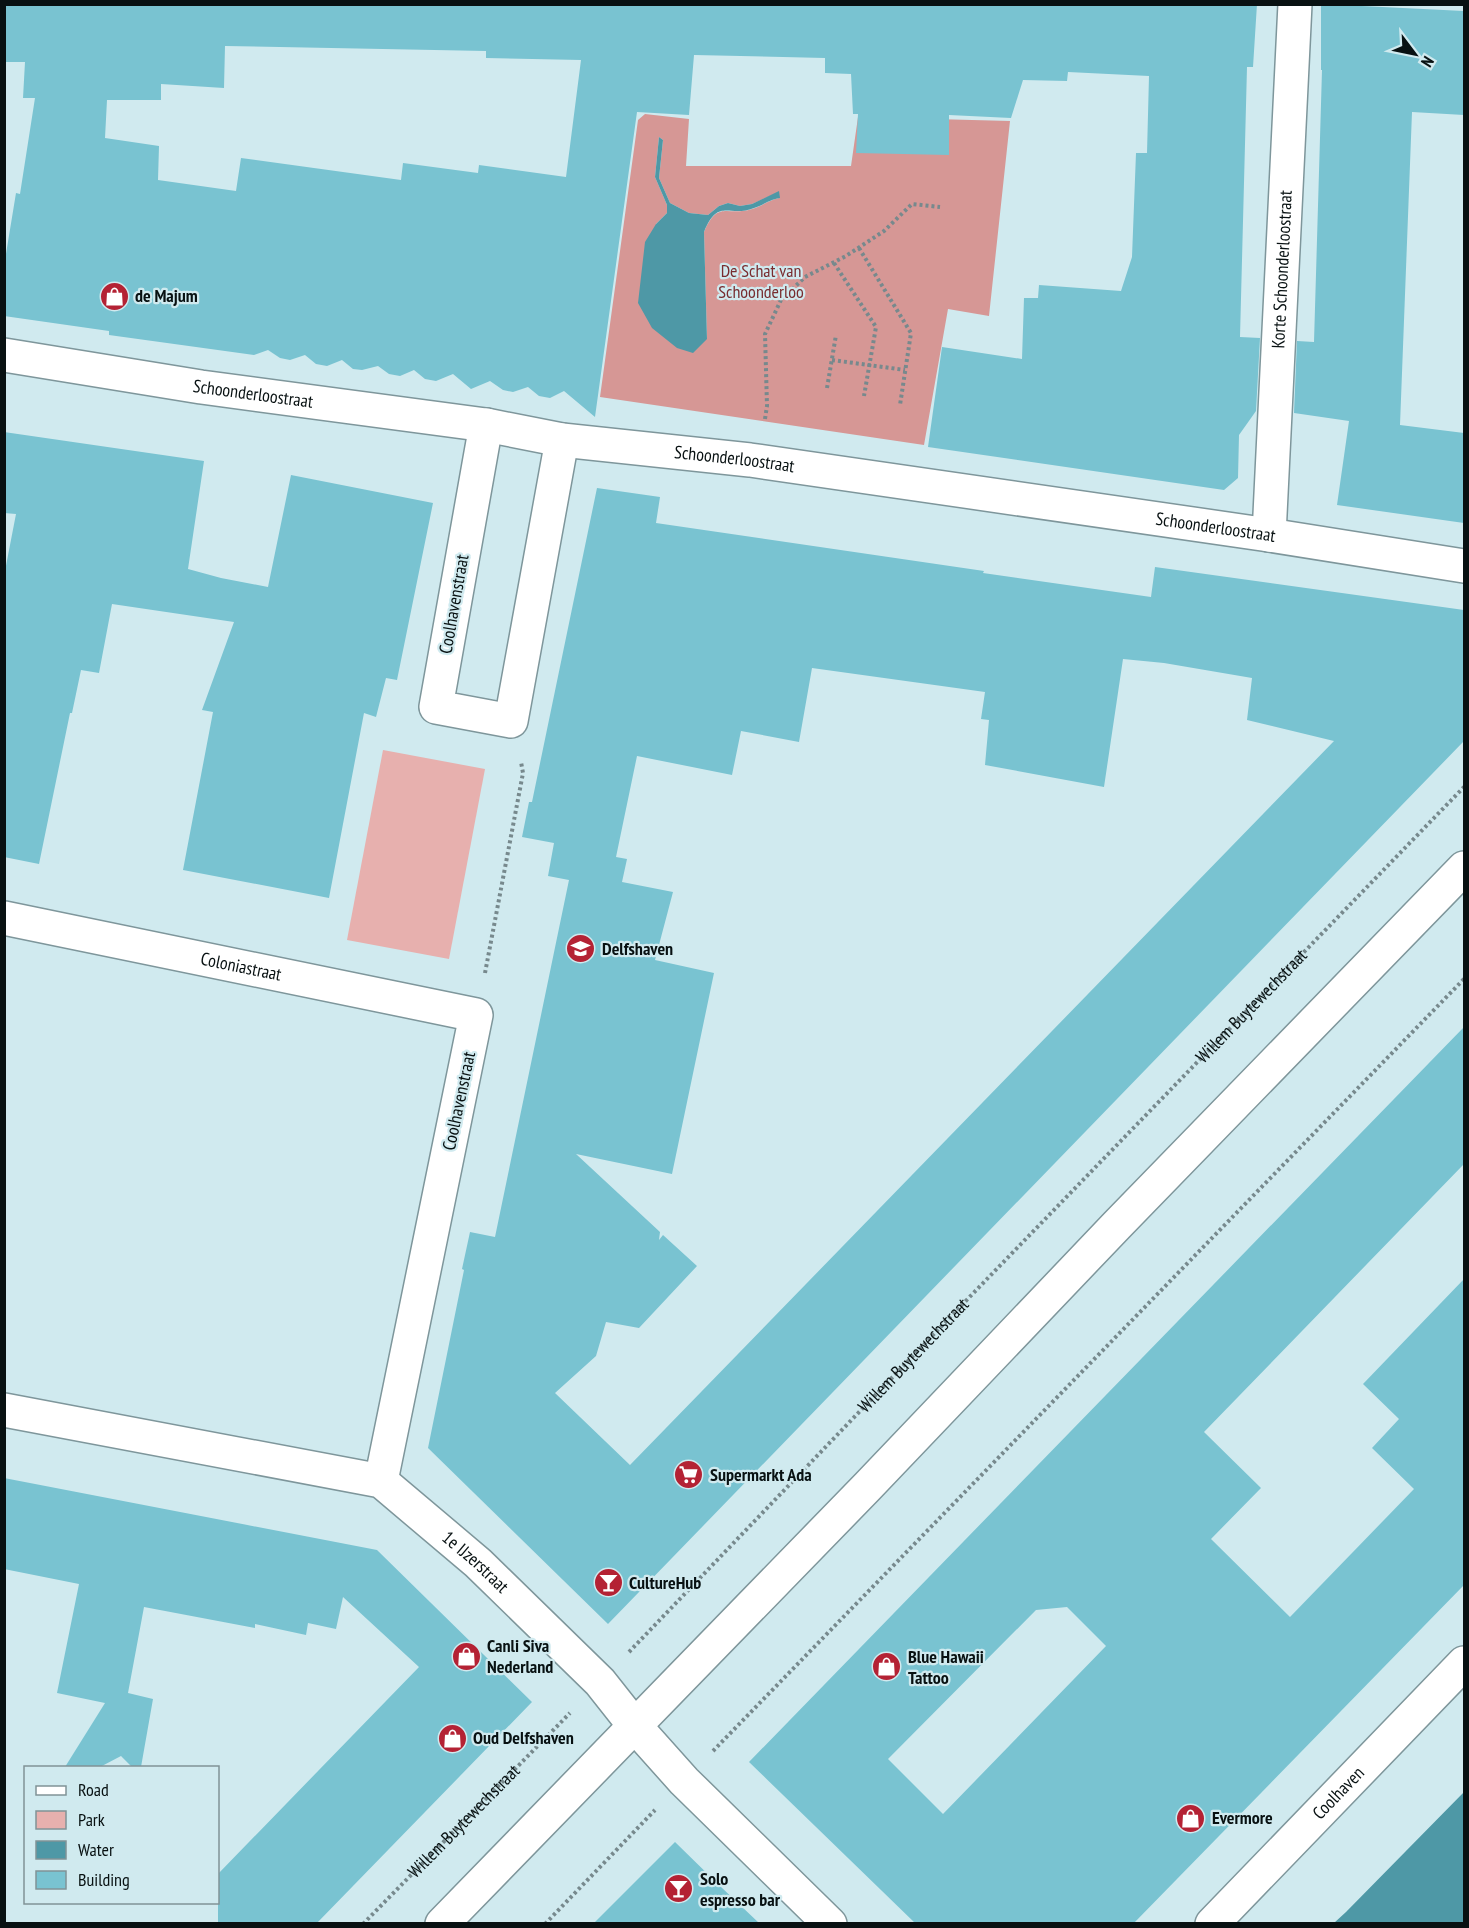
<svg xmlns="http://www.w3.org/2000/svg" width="1469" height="1928" viewBox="0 0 1469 1928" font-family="'PT Sans Narrow',sans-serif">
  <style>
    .green { fill: #e7b0ae }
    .forest { fill: #d69795; fill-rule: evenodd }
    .water { fill: #4e98a6 }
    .building { fill: #79c3d1; fill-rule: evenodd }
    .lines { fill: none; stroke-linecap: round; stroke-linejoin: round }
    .street-casing { stroke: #7e969b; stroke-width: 36 }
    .path { stroke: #77898d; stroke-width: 4; stroke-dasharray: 3 3; stroke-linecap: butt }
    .street { stroke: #fff; stroke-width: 33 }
    .labels { text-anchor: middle; stroke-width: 4.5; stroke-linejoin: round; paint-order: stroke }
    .street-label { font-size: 18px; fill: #081112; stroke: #d0eaef }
    .park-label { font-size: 18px; fill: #782c2f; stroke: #d0eaef }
    .poi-label { font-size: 18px; font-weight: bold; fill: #081112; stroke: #d0eaef; text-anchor: start }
  </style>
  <rect width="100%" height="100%" fill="#d0eaef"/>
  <polygon class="green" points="383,750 485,769 449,959 347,940"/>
  <path class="forest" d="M 645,114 L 689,119 L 686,166 L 851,166 L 858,117 L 1010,121 L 989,316 L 948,309 L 924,445 L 600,397 L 638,120 ZM 659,137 L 663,140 L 659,178 L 670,203 L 689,213 L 708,215 L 719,206 L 728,203 L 740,206 L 752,204 L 779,192 L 779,198 C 769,200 762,206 752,209 C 727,217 718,199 704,232 L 707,339 L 656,224 L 667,213 L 667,205 L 655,177 Z"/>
  <g class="water">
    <path d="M 659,137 L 663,140 L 659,178 L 670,203 L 689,213 L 708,215 L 719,206 L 728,203 L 740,206 L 752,204 L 779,191 L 780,198 C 768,200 764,205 754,208 C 729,218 718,197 704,232 L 707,339 L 693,353 L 677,348 L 652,328 L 638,303 L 645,242 L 656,224 L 667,213 L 667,205 L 655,177 Z"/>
    <polygon points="1464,1792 1464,1923 1334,1923 1346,1912"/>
  </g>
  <g class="building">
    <path d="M 4,4 L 1257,4 L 1253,67 L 1247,67 L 1240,337 L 1260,338 L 1256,411 L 1239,435 L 1238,478 L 1224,490 L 928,447 L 942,347 L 1022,359 L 1024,298 L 1038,298 L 1039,285 L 1121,291 L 1132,257 L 1136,153 L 1147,153 L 1149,76 L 1068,72 L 1067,81 L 1023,80 L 1011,118 L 949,115 L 949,155 L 856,153 L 858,114 L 853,114 L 851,74 L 825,73 L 825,58 L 694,55 L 689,115 L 637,112 L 595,417 L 564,391 L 550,398 L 539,396 L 528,387 L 513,392 L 503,390 L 490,381 L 471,389 L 453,374 L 436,381 L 425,379 L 414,370 L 400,376 L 389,374 L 378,366 L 362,370 L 353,369 L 342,360 L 327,366 L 316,364 L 305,355 L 290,360 L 280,358 L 268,350 L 254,355 L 109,335 L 109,331 L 4,316 L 4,266 L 16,193 L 20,194 L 35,98 L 23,98 L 25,62 L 4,62 ZM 225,46 L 486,51 L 486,58 L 581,60 L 566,177 L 479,165 L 478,173 L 403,163 L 401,180 L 241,158 L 236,191 L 158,180 L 159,146 L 105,138 L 107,100 L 161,100 L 161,84 L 224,88 Z"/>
    <polygon points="1321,4 1464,11 1464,115 1412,112 1400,425 1464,433 1464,523 1337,505 1349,421 1294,413 1297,341 1314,342 1322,70 1321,70"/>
    <polygon points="4,432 204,461 188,569 221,578 268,587 291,475 433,503 397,680 386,678 376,717 364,713 329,898 183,870 213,712 202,710 234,622 112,604 99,673 81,670 72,713 70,713 39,864 4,857 4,576 16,514 4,513"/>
    <path d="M 597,488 L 660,497 L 656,523 L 984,571 L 983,573 L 1151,597 L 1155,567 L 1464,610 L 1464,741 L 608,1624 L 428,1448 L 464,1270 L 462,1269 L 470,1232 L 495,1237 L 569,880 L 548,876 L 554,843 L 522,837 L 529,802 L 532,802 ZM 1123,659 L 1164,663 L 1252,678 L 1247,720 L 1334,741 L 630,1465 L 555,1393 L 596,1356 L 606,1322 L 639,1328 L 697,1266 L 663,1235 L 659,1240 L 660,1232 L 576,1154 L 672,1174 L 714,973 L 655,960 L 673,892 L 622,882 L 627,859 L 616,857 L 637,756 L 732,775 L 741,731 L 799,742 L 812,668 L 985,692 L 981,719 L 989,720 L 985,765 L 1104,787 Z"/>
    <path d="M 1464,1027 L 1464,1164 L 1204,1432 L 1261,1488 L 1211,1539 L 1290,1617 L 1414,1489 L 1372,1448 L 1399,1419 L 1363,1384 L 1464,1279 L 1464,1585 L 1134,1923 L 915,1923 L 749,1762 ZM 1067,1607 L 1106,1646 L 943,1814 L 888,1759 L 1036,1610 Z"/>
    <polygon points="4,1478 377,1550 532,1702 317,1923 218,1923 218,1874 419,1667 343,1597 336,1629 308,1623 306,1635 255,1624 255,1628 144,1607 128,1693 153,1699 141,1767 132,1767 121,1756 100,1767 65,1767 105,1703 57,1693 79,1584 4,1569"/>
    <polygon points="675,1842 721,1887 759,1923 594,1923"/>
  </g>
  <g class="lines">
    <defs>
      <g id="street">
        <path id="s3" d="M 4,355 L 201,387 L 486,425 L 562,440 L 750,460 L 1269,535 L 1464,566"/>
        <polyline points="486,425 436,707 511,721 562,440"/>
        <path id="s4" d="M 1269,535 L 1295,4"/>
        <path id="s5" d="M 4,918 L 476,1015 L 381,1481"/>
        <path id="s6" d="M 4,1410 L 381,1481 L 478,1563 L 600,1682 L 634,1725 L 684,1781 L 830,1924"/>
        <polyline points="442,1924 868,1486 1117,1225 1464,868"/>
        <path id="s7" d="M 1212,1924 L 1464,1663"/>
      </g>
    </defs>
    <use href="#street" class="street-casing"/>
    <g class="path">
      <polyline points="859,248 911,333 900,405"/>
      <polyline points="834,263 876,327 864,396"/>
      <polyline points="832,360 905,370"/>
      <polyline points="827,388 836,335"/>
      <polyline points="765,419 767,406 765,334 781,300 805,277 846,256 884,231 912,204 940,207"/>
      <polyline points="485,973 523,773 521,762"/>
      <path id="s1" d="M 629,1652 L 956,1311 L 1464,787"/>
      <polyline points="713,1751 1464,979"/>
      <path id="s2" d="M 363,1924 L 570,1713"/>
      <polyline points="545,1924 655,1810"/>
    </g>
    <use href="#street" class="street"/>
  </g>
  <defs>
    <symbol id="shop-disc" viewBox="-11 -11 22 22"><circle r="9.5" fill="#b42234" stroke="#d0eaef"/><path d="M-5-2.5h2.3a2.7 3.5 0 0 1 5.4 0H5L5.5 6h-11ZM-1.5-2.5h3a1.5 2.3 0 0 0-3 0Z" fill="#fff"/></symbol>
    <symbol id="school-disc" viewBox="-11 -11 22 22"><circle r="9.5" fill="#b42234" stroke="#d0eaef"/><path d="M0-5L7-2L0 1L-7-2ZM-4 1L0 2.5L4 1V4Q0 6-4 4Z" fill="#fff"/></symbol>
    <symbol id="supermarket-disc" viewBox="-11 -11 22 22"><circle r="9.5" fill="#b42234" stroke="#d0eaef"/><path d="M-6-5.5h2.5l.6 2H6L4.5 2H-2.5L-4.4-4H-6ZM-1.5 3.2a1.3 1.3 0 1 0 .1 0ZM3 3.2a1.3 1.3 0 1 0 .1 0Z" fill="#fff"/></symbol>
    <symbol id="bar-disc" viewBox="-11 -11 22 22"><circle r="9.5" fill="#b42234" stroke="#d0eaef"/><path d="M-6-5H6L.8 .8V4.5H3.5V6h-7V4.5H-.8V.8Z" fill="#fff"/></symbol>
  </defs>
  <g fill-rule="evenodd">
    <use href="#shop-disc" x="98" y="280" width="33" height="33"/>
    <use href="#school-disc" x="564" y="932" width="33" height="33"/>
    <use href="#supermarket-disc" x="672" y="1458" width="33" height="33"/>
    <use href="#bar-disc" x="592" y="1566" width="33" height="33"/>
    <use href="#shop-disc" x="450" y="1640" width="33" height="33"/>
    <use href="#shop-disc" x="870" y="1650" width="33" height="33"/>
    <use href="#shop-disc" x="436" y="1722" width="33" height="33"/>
    <use href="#shop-disc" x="1174" y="1802" width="33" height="33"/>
    <use href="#bar-disc" x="662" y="1872" width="33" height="33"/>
  </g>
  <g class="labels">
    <g class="street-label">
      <text dy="6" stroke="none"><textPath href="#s4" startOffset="266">Korte Schoonderloostraat</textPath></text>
      <text dy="6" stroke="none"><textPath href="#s3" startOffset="252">Schoonderloostraat</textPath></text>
      <text dy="6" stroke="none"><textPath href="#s3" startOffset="738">Schoonderloostraat</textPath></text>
      <text dy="6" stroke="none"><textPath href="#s3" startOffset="1224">Schoonderloostraat</textPath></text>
      <text transform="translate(454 604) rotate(-80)" y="6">Coolhavenstraat</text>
      <text dy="6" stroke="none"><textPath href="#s5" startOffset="242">Coloniastraat</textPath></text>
      <text dy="6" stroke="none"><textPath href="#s1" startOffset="897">Willem Buytewechstraat</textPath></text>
      <text transform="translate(459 1101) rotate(-78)" y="6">Coolhavenstraat</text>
      <text dy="6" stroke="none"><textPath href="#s1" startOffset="411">Willem Buytewechstraat</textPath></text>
      <text dy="6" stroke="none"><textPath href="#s6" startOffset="508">1e IJzerstraat</textPath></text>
      <text dy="6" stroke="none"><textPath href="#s7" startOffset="182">Coolhaven</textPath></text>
      <text dy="6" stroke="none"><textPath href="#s2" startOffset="144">Willem Buytewechstraat</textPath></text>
    </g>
    <g class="park-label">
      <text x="761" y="277">De Schat van<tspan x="761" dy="21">Schoonderloo</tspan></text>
    </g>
    <g class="poi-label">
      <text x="135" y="302">de Majum</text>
      <text x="602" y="955">Delfshaven</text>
      <text x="710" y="1481">Supermarkt Ada</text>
      <text x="629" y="1589">CultureHub</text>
      <text x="487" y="1652">Canli Siva<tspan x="487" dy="21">Nederland</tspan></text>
      <text x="908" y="1663">Blue Hawaii<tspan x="908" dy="21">Tattoo</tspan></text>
      <text x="473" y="1744">Oud Delfshaven</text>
      <text x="1212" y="1824">Evermore</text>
      <text x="700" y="1885">Solo<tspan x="700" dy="21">espresso bar</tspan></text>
    </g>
  </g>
  <rect width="1469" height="1928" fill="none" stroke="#081112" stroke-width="12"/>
  <rect x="24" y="1766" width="195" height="138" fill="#d0eaef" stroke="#809397" stroke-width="1.5"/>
  <rect x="36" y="1786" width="30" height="9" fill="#ffffff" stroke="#809397" stroke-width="1.5"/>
  <text x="78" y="1796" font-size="18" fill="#081112">Road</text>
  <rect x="36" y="1811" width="30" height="18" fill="#e7b0ae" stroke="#809397" stroke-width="1.5"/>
  <text x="78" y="1826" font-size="18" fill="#081112">Park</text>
  <rect x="36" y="1841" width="30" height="18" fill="#4e98a6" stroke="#809397" stroke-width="1.5"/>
  <text x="78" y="1856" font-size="18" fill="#081112">Water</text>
  <rect x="36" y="1871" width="30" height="18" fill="#79c3d1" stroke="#809397" stroke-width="1.5"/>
  <text x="78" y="1886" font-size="18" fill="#081112">Building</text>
  <g transform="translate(1415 54) rotate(122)" stroke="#d0eaef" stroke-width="4.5" paint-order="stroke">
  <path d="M0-4.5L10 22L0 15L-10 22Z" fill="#081112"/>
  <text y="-9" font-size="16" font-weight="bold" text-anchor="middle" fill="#081112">N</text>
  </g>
</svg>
